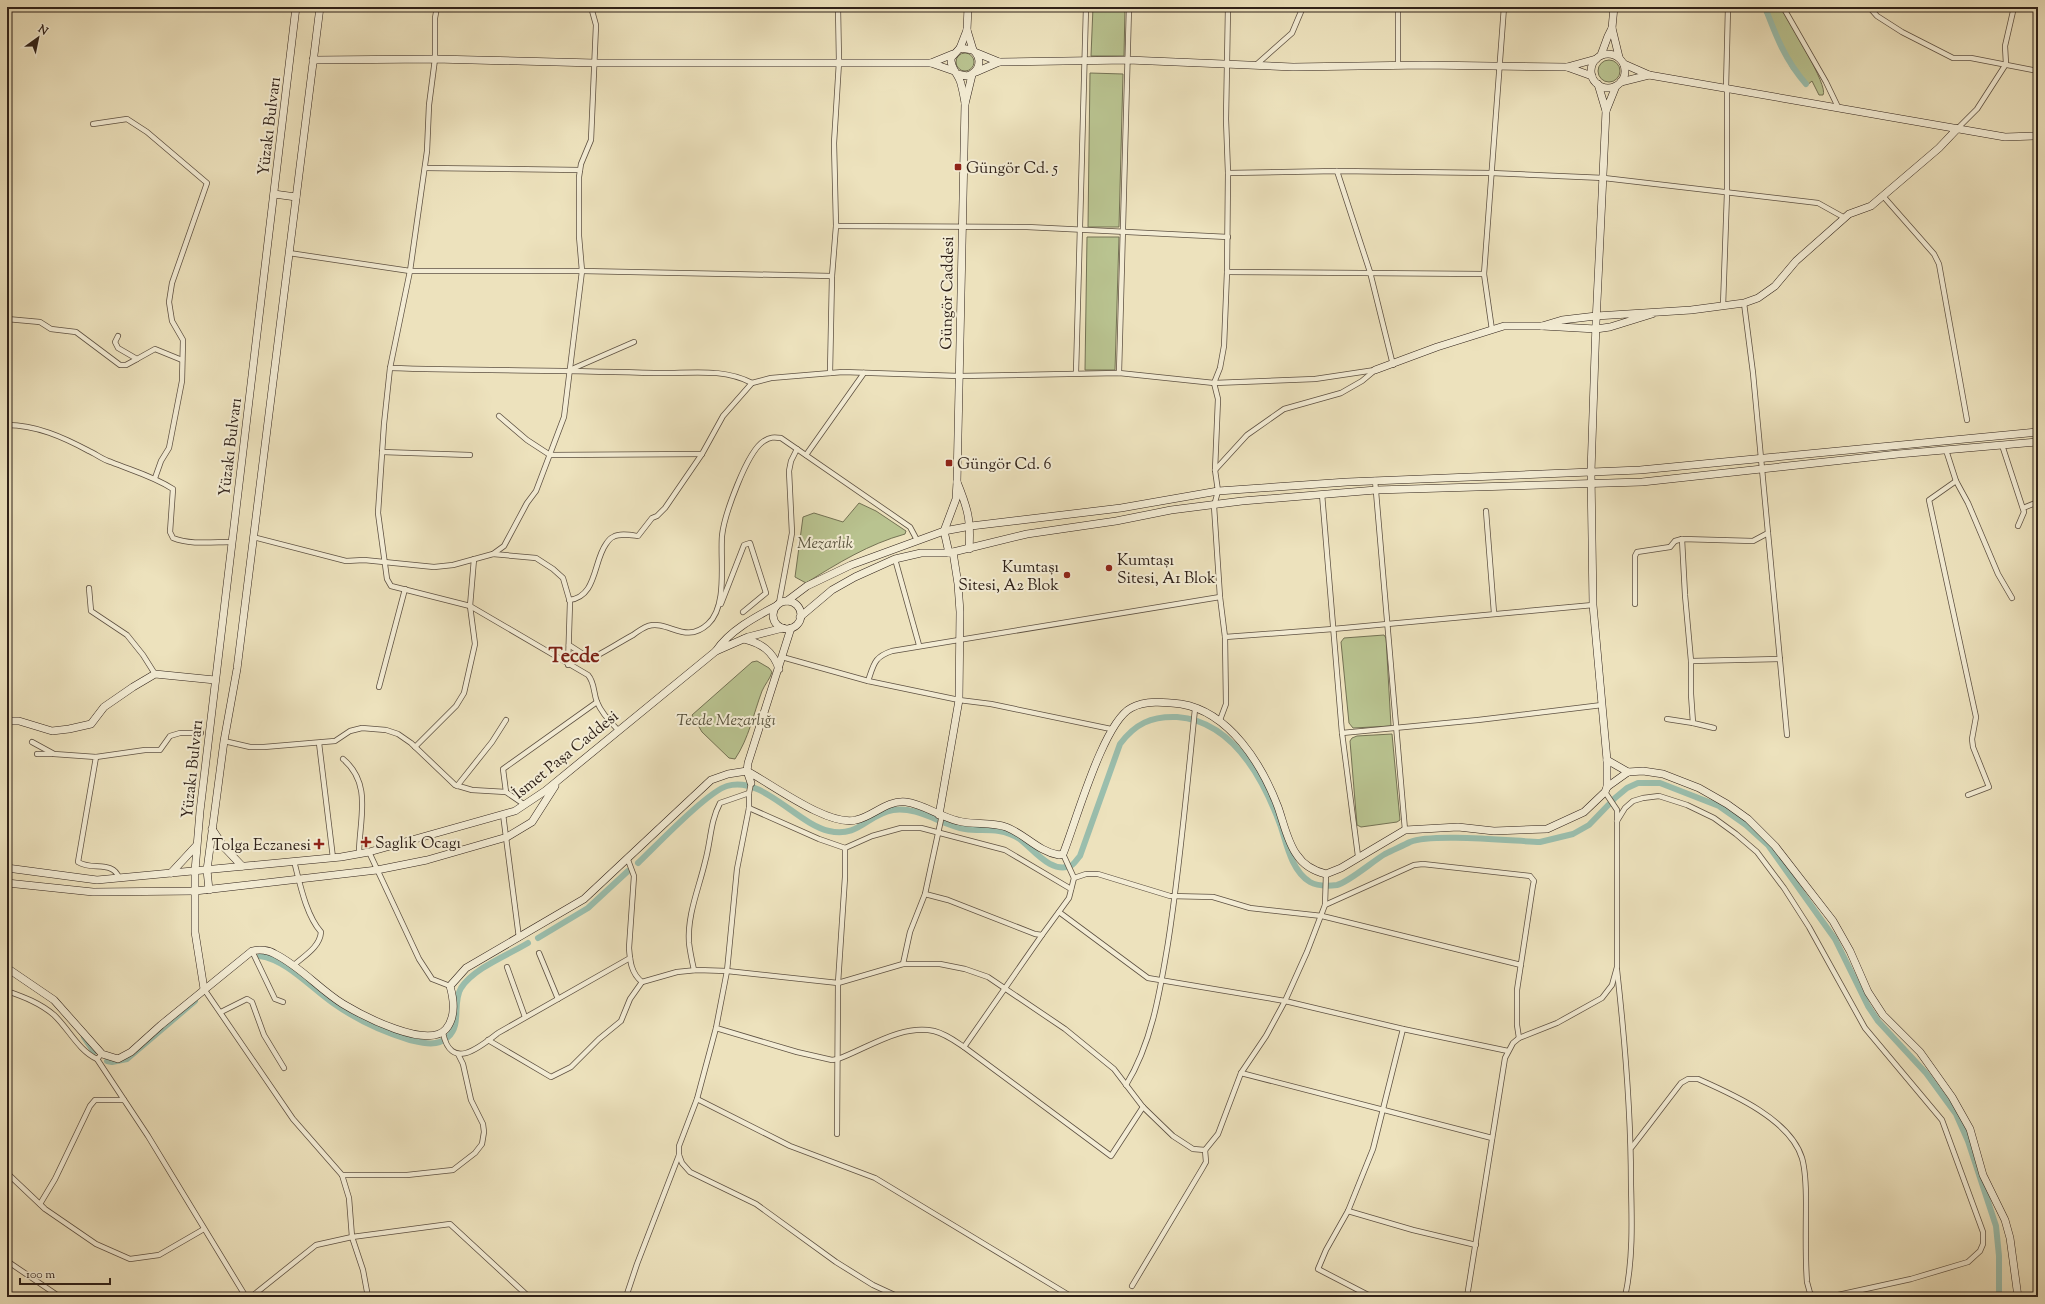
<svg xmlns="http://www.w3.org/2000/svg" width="2045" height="1304" viewBox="0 0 2045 1304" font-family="'Sorts Mill Goudy',serif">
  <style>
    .green { fill: #b9c390; stroke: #747254 }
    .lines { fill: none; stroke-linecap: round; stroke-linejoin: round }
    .canal { stroke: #9abead; stroke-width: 6 }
    .street-casing { stroke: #5e5142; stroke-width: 6 }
    .secondary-casing { stroke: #2f2119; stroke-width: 8 }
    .street { stroke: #f3ecd4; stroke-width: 4.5 }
    .secondary { stroke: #f3ecd4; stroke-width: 7 }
    .poi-dot { fill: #8f2418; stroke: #f3ecd4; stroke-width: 1.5 }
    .labels { text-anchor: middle; stroke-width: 4; stroke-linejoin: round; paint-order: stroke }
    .street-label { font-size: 16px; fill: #2f2119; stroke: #f3ecd4 }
    .poi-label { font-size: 16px; fill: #2f2119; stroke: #f3ecd4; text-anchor: start }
    .park-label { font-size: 16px; font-style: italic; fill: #58523d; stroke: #f3ecd4 }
    .district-label { font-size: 20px; font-weight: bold; fill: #7a1f14; stroke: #f3ecd4 }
  </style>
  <rect width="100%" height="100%" fill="#ede2bd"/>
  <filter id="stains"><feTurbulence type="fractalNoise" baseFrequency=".005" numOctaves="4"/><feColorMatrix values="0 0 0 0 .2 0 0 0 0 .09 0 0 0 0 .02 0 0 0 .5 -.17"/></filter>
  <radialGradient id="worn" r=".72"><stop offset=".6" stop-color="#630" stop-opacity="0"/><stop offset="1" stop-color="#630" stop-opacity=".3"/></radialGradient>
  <g class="green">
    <polygon points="1093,7 1125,7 1124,56 1091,56"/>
    <path d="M 1757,7 L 1781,7 C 1788,21 1829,86 1823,95 L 1819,95 L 1812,81 L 1806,86 L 1791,68 L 1763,9 L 1759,10 Z"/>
    <circle cx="965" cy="62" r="9"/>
    <circle cx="1609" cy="71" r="11"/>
    <polygon points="1090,73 1123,74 1119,227 1088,227"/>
    <polygon points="1087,237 1119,237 1115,370 1085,370"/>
    <path d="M 859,503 L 876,511 L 906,531 L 905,534 C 869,544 838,563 806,583 L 795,577 L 803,517 L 814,513 L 843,522 Z"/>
    <polygon points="1384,635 1386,638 1391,726 1353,728 1349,723 1341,642 1344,638"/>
    <path d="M 757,661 L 769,668 L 772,672 C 770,679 765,684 762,691 C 753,715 749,738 735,759 L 729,758 L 702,732 L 692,715 L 752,662 Z"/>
    <polygon points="1392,734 1400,820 1397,822 1361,827 1357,825 1350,741 1352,738 1357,736"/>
  </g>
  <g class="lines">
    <g class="canal">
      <path d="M 1765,7 C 1776,36 1785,60 1806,84"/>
      <path d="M 638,863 C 656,846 707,792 727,786 C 762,775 797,824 829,831 C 859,838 868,814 893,810 C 917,806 942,825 965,829 C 976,831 988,829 999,831 C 1006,832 1014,835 1021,840 C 1033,849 1053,876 1072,865 C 1075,863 1077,859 1080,856 L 1120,744 C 1135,724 1151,716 1177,717 C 1234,721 1264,780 1281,827 C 1287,846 1292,871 1310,882 C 1317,886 1329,886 1337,885 C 1349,882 1373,861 1385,854 C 1393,850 1402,846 1410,842 C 1432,833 1512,841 1540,842 L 1573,834 L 1589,825 L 1615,798 L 1627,788 L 1638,783 L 1660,783 L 1719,806 L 1746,825 L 1768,845 L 1835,939 L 1868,1006 L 1878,1021 L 1926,1073 L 1956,1114 L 1968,1141 L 1996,1226 L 1999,1256 L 1999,1297"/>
      <polyline points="538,938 588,908 628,871"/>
      <path d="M 260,956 C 287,960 311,988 333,1003 C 357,1020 383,1032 410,1040 C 423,1043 437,1047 448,1037 C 462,1025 452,1003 461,988 C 474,968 508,955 528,943"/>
      <polyline points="84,1037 94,1052"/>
      <polyline points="107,1061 112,1062 127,1059 195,1001"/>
    </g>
    <defs>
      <g id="street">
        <path d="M 437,7 L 435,18 L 435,59 L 429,105 L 427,151 L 410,271 L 390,368 L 384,424 L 378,513 L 387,579 L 391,586 L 470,606 L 588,675 C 595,683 593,692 597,702 C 601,712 610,722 618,730"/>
        <polyline points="1398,7 1398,66"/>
        <polyline points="1783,7 1826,82 1838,107"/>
        <polyline points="1869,7 1877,16 1902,32 1953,58 1971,58 2038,71"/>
        <polyline points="1256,65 1292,33 1303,7"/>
        <polyline points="1726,88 1728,7"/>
        <polyline points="93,124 127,119 147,132 207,183 172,283 169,302 172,321 183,340 182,381 169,448 161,461 155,478"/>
        <polyline points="1957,129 1977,109 2006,64 2005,46 2014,7"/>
        <polyline points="425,168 580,170"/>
        <polyline points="1337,171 1370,272 1393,365"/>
        <polyline points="1228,173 1337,171 1491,173 1604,178 1818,203 1845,218"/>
        <polyline points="1883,196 1934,254 1939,264 1967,420"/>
        <polyline points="836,226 1027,227 1228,237"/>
        <polyline points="289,253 410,271 582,271 832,276"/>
        <polyline points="1227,272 1484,274"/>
        <polyline points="1723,306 1727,193 1727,89"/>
        <polyline points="7,319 40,322 51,329 76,332 120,365 126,365 137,359"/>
        <polyline points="1492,330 1484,274 1504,7"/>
        <polyline points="118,336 115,342 118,348 137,359 155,349 182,360"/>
        <path d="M 390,368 C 478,371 566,370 654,373 C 688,374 721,367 752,383"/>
        <polyline points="572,369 634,342"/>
        <polyline points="830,373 832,276 836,226 834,143 839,62 838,7"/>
        <polyline points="1076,373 1086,7"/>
        <polyline points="1119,373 1129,7"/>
        <polyline points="499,416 527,440 550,455 702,454"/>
        <path d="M 7,425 C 36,425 63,437 89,451 C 96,454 103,460 111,462 C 133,471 153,476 173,489 L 170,532 L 173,538 C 190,545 213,542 232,542"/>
        <polyline points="2002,445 2024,512 2018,526"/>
        <polyline points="1946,450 1956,481 1968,503 1998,574 2012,598"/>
        <polyline points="382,452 470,455"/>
        <polyline points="806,455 864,373"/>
        <polyline points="1215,470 1247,435 1284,409 1341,393 1362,381 1374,371"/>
        <polyline points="1375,480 1405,830"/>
        <polyline points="1956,481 1929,500 1976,717 1972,739 1973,747 1989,787 1968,795"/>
        <polyline points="1322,494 1342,733 1358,856"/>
        <polyline points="2023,508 2038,502"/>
        <polyline points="1486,511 1494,613"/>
        <polyline points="1768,533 1787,735"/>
        <polyline points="253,537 346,561 364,560 434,567 453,565 493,554 504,546 527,503 536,491 564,417 582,271 579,236 579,177 581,164 591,140 596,25 591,7"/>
        <polyline points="493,554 536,558 553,569 563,578 570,602 568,665"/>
        <polyline points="895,559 919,645"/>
        <polyline points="89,588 91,611 127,635 143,655 155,674"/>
        <path d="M 569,600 C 597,597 593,562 606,544 C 608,541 610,538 613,537 C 620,533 630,535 638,536 L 652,518 L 657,516 L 665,508 L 702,454 L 723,416 L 752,383 L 771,378 L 843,372 L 959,376 L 1119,373 L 1214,383 L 1315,379 L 1375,370"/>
        <polyline points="779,603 792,533 789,471 791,461 797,449"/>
        <polyline points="721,604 744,545 750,543 766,593 743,612"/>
        <polyline points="1635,604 1635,556 1637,552 1670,547 1675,541 1682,539"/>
        <polyline points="1225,637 1333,629 1593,605"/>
        <path d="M 569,645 L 586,656 L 596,656 C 608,650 620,642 633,635 C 637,632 643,628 648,626 C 669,620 685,645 708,624 C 728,606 720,561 722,536 C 724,516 747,451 764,441 C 770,437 774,437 781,438 L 910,527 L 917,540"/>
        <polyline points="782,657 868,681 959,700 991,704 1111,729"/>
        <polyline points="1691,661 1780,659"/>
        <path d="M 868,681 C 874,664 874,657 892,651 L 1220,597"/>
        <polyline points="379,687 405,589"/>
        <polyline points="1667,719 1693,723"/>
        <polyline points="1220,720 1226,704 1225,637 1220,597 1214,506 1218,491 1215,470 1218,399 1214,383 1220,368 1224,346 1227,272 1228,173 1226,119 1228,7"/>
        <polyline points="1714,728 1693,723 1691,694 1691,661 1685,595 1682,539 1753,541 1768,533 1753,373 1744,303"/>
        <polyline points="1342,733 1478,720 1602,705"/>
        <polyline points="224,741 250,747 264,747 335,741 350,731 362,728 386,730 398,734 411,743 455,785 472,790 506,792"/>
        <path d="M 32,742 L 54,754 L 96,757 L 78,862 C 92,871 113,860 119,878"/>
        <polyline points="319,743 333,858"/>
        <polyline points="415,747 456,706 464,693 475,644 470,606 474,559"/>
        <polyline points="37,754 52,754"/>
        <polyline points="96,757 145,750 160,750 170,736 180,733 201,733"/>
        <path d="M 343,759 C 373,784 359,820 359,854"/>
        <polyline points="457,786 492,742 506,720"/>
        <path d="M 749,793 L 749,808 L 737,869 L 727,971 L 716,1028 L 797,1052 L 832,1060 L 838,1059 C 868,1048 901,1024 934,1031 C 946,1034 955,1041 964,1047 L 1111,1156 L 1143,1107"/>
        <polyline points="525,805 506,792 503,769 597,702"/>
        <polyline points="749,808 819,839 845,848"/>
        <polyline points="503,814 519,938"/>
        <polyline points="1617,821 1625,808 1633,801 1643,798 1659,796 1687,805 1714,818 1736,834 1757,852 1784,888 1809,927 1865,1028 1942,1120 1983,1232 1983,1244 1980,1251 1968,1262 1911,1279 1829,1297"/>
        <polyline points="369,852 419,959 432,979 450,986"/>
        <path d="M 628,860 L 634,876 L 629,948 C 630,961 631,973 642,982 L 677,972 L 697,970 L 727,971 L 838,983 L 903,964 L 940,964 L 965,969 L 988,977 L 1065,1029 L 1114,1069 L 1143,1107 L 1173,1136 L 1193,1149 L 1205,1150 L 1218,1134 L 1241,1073 L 1266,1036 L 1285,1001 L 1307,952 L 1325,905 L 1326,874"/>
        <path d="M 294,861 C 300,884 306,915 321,932 C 320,947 304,956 294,965"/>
        <polyline points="1074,878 1086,874 1098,874 1170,896 1213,897 1250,908 1322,916 1521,965"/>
        <polyline points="925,894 948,900 1035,934 1042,935 1069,898 1074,878 1063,854"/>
        <polyline points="1325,905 1414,865 1423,864 1530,876 1534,881 1533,885 1517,990 1517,1025 1519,1038"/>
        <polyline points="1059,912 1148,978 1285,1001 1403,1029 1508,1051"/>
        <polyline points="252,951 275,999 283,1002"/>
        <polyline points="539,953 558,999"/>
        <polyline points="903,964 910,932 925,894 942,815"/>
        <polyline points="507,967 525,1017"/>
        <path d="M 694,970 C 692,961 690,952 689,943 C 687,915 699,888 705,862 C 711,841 710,822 720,803 L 749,793 L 751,783"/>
        <path d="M 1617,970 C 1625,1041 1631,1113 1631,1185 C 1632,1222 1633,1261 1625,1297"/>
        <polyline points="204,989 293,1119 342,1175 407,1175 453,1170 475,1153 482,1144 484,1132 483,1124 471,1100 463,1064 458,1054"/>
        <path d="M 7,991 C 24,997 40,1003 54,1015 C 69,1029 78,1050 97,1059 L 99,1057"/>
        <polyline points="221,1012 247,999 252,1002 264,1035 284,1068"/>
        <polyline points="716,1028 697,1099 679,1146 679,1155 682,1163 690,1172 756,1204 836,1262 873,1285 899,1297"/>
        <path d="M 443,1033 C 451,1071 479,1048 498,1033 L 630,958"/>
        <polyline points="488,1040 551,1077 571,1067 599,1039 621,1021 630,999 642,982"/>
        <polyline points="964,1047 1042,935"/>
        <polyline points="97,1059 148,1136 246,1297"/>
        <polyline points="1241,1073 1492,1138"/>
        <path d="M 1126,1085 C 1152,1043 1160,991 1168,943 C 1180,866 1187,787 1195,709"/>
        <polyline points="697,1099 790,1146 875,1178 1072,1297"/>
        <polyline points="837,1134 838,983 845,877 845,848 872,836 901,828 921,828 1005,850 1071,889"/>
        <path d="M 1632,1147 L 1681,1083 L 1688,1079 L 1698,1079 C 1732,1094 1790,1119 1802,1158 C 1806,1172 1806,1188 1806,1203 C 1806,1229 1805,1256 1807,1282 L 1810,1293 L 1815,1297"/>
        <polyline points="7,1173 45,1209 96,1244 130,1259 159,1255 204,1229"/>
        <polyline points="342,1175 349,1198 352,1237 363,1270 368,1297"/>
        <polyline points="40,1204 55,1179 90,1106 95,1100 124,1100"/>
        <polyline points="1348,1211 1413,1230 1476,1245"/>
        <polyline points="7,1261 60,1297"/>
        <polyline points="1132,1286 1202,1169 1206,1162 1205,1150"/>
        <polyline points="251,1297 316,1245 352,1237 450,1224 529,1297"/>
        <polyline points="626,1297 637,1264 679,1155"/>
        <polyline points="1372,1297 1318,1269 1326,1250 1348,1211 1373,1149 1403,1029"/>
        <polyline points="1467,1297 1505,1058 1513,1043 1519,1038 1557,1023 1602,998 1612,985 1617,967 1617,810 1605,792"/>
      </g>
      <g id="secondary">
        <polyline points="1612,28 1614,7"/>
        <polyline points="967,30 973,50"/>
        <polyline points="960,48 967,30 968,7"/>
        <circle cx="1608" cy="71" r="17"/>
        <polyline points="953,54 931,63 954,71"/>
        <polyline points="1601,55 1608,36 1612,28 1619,57"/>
        <polyline points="313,60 435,59 595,63 931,63"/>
        <polyline points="999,62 1128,60 1293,67 1424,65 1567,67"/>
        <polyline points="976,72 999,62 977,53"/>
        <path d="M 957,74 L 967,76 C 980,72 983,59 973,50 L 960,48 L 951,58 C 950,69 959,74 961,84 C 963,91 964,97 965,103"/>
        <polyline points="1649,75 2005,137 2038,136"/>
        <polyline points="1592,76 1567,67 1596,59"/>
        <polyline points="1621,82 1649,75 1624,64"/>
        <polyline points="1598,84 1606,111 1616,86"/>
        <polyline points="1606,111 1596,323 1591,472 1593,605 1607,760 1607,787"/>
        <polyline points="274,194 296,197"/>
        <polyline points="1652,314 1610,327 1596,329 1542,326 1562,320 1596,316 1691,310 1744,303 1758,298 1775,286 1796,261 1849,214 1871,206 1939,148 1957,129"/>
        <polyline points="1375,370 1437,347 1504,326 1542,326"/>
        <polyline points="957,482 965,104 972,75"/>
        <path d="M 949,553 L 944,531 L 956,499 L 957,482 C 968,509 971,520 969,549"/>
        <polyline points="787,601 807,586 851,565 944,531 971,526 1121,508 1218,491 1347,482 1640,470 2038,432"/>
        <circle cx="787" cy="615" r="14"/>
        <path d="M 776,606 C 755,617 729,631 716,651 L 748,637 L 783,628"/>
        <polyline points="800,617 832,590 855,577 895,559 921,553 949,553 1027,534 1116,521 1171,510 1242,501 1376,490 1642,482 1898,454 2038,442"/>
        <path d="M 744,639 C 761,643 773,651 779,669"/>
        <polyline points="7,721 19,721 52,731 69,729 91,724 104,707 133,687 155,674 215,680"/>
        <polyline points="1607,760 1628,772"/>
        <path d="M 751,783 L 747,771 C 773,785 829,827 856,820 C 874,816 886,800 906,802 C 923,804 941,817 958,821 C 973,825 991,822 1006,827 C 1025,834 1037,851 1059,855 L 1063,854 C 1076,822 1103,723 1131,708 C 1145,700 1165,702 1181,704 C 1230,712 1262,765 1278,807 C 1283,821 1288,844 1297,855 C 1304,866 1314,871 1326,874 L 1341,868 L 1405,830 L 1458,827 L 1494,831 L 1547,829 L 1584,812 L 1605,792 L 1607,787 L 1628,772 L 1643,771 L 1663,774 L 1699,788 L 1727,804 L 1748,819 L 1775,846 L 1833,921 L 1850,951 L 1868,992 L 1883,1015 L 1920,1052 L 1952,1097 L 1970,1129 L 1983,1175 L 2005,1220 L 2010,1238 L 2018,1297"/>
        <polyline points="939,815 959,700 960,612 958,584 953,552"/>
        <polyline points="212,829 224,847 242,866"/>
        <polyline points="7,868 97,880 341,857 369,852 515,811 545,791 716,651"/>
        <polyline points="171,873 196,846"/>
        <polyline points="7,883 93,892 195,891 377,870 427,860 507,837 532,822 555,786"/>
        <polyline points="209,890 207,870 224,741 237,669 320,7"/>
        <path d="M 7,968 L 54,1000 L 102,1054 L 118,1059 L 131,1052 L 161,1025 L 252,951 C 259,949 269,950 275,954 C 301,967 319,989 343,1004 C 363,1016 428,1050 446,1029 C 456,1017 454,1000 450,986 L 466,968 L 584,899 L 711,780 L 728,774 L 747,771 L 748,763 L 791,628"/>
        <polyline points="204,989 195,932 195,871 200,811 296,7"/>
      </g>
    </defs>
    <use href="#street" class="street-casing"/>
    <use href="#secondary" class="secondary-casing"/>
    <use href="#street" class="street"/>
    <use href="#secondary" class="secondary"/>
  </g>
  <g class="poi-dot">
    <rect x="954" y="163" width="8" height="8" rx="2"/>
    <rect x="945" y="459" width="8" height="8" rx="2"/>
    <circle cx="1109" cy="568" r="4"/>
    <circle cx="1067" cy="575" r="4"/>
    <path d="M364 836h4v4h4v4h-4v4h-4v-4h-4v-4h4z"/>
    <path d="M317 838h4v4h4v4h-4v4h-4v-4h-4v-4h4z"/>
  </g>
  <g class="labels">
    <g class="street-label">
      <text transform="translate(268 126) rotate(-83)" y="6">Yüzakı Bulvarı</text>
      <text transform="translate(946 293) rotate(-89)" y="6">Güngör Caddesi</text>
      <text transform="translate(229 447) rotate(-83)" y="6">Yüzakı Bulvarı</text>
      <text transform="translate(565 754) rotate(-39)" y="6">İsmet Paşa Caddesi</text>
      <text transform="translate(191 769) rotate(-84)" y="6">Yüzakı Bulvarı</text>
    </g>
    <g class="poi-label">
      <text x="966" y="173">Güngör Cd. 5</text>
      <text x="957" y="469">Güngör Cd. 6</text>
      <text x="1117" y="565">Kumtaşı<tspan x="1117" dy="18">Sitesi, A1 Blok</tspan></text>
      <text x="1059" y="572" text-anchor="end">Kumtaşı<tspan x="1059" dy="18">Sitesi, A2 Blok</tspan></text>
      <text x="375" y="848">Saglık Ocagı</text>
      <text x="311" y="850" text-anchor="end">Tolga Eczanesi</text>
    </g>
    <g class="park-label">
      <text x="825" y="548">Mezarlık</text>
      <text x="726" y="725">Tecde Mezarlığı</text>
    </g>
    <g class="district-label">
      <text x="574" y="662">Tecde</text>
    </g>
  </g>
  <rect width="2045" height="1304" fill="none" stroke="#ede2bd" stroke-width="24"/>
  <rect x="8" y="8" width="2029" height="1288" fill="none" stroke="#2f2119" stroke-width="2"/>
  <rect x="12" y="12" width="2021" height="1280" fill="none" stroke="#2f2119"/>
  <g transform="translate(38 38) rotate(33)" stroke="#f3ecd4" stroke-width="3" paint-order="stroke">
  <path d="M0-3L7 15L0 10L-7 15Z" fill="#2f2119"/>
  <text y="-6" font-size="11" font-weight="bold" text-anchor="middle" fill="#2f2119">N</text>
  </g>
  <path d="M20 1278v6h90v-6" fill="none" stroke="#2f2119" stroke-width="2"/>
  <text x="26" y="1278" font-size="12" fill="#2f2119" stroke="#f3ecd4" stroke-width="3" paint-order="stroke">100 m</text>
  <rect width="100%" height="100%" filter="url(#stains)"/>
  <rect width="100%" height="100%" fill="url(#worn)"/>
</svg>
